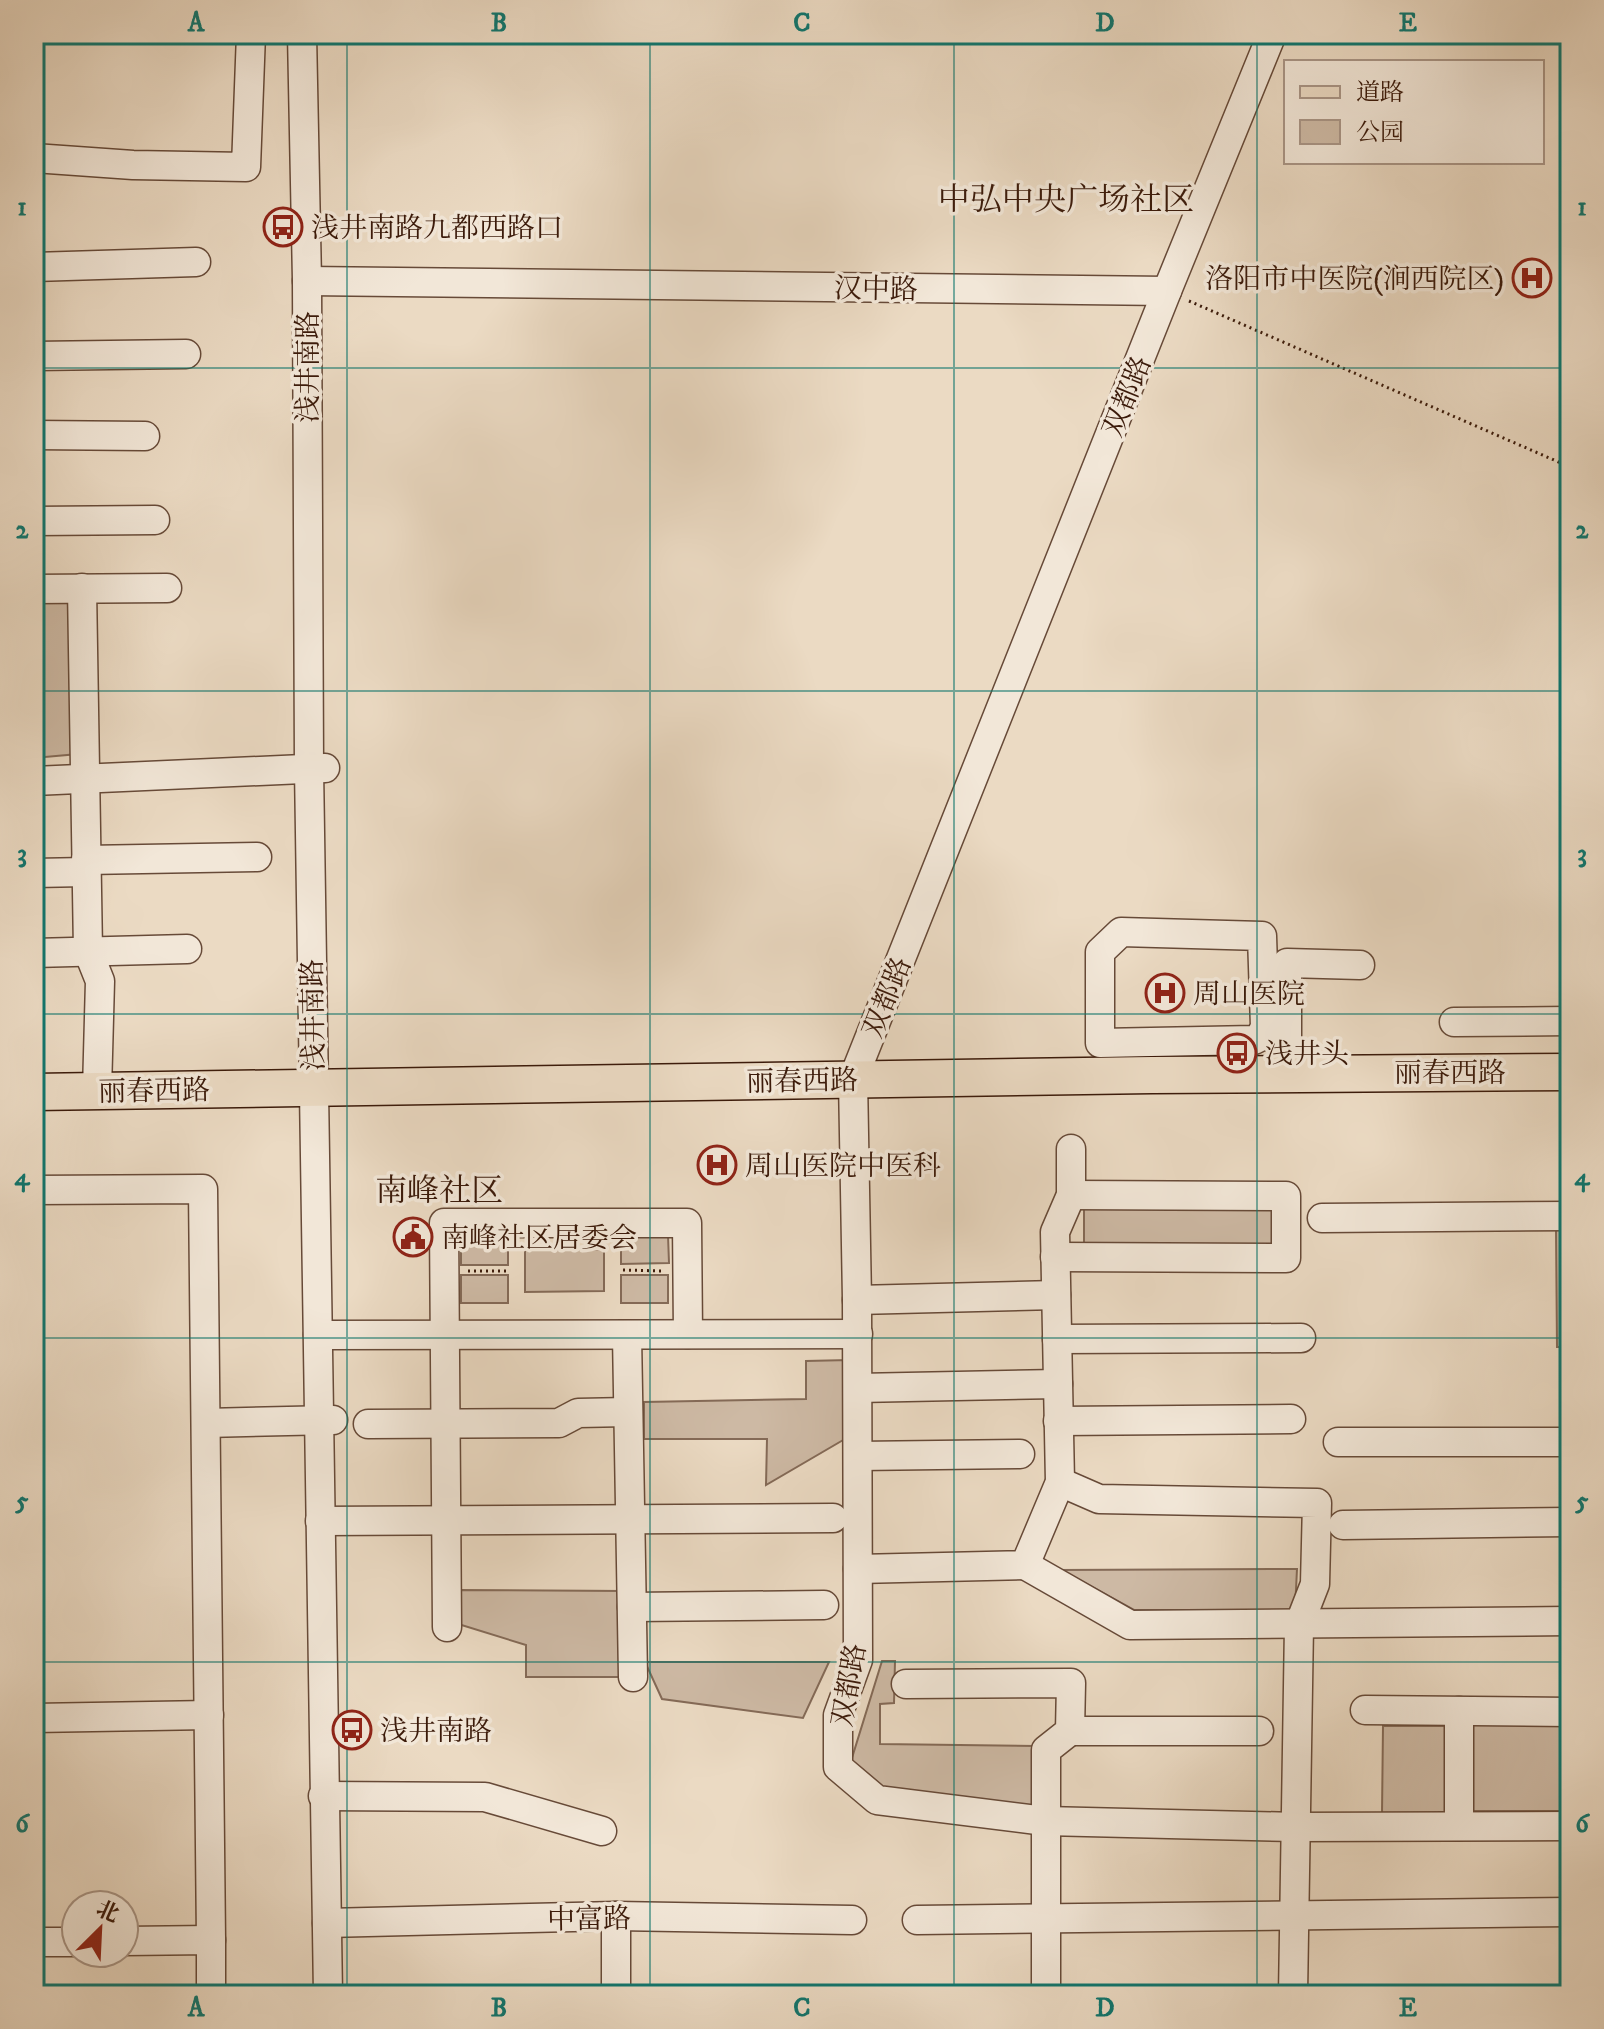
<svg xmlns="http://www.w3.org/2000/svg" width="1604" height="2029" viewBox="0 0 1604 2029" font-family="'IM FELL DW Pica','Noto Serif SC',serif">
  <style>
    .green { fill: #cdb9a4; stroke: #846a57; stroke-width: 2 }
    .lines { fill: none; stroke-linecap: round; stroke-linejoin: round }
    .minor-casing { stroke: #674a38; stroke-width: 31 }
    .major-casing { stroke: #3b1a0a; stroke-width: 39 }
    .path { stroke: #3b1a0a; stroke-width: 3; stroke-dasharray: 2 4; stroke-linecap: butt }
    .minor { stroke: #f2e7d8; stroke-width: 28 }
    .major { stroke: #ebdac3; stroke-width: 36 }
    .grid { fill: none; stroke: #0f766e; stroke-width: 2; stroke-opacity: 0.55 }
    .labels { text-anchor: middle; stroke-width: 7; stroke-linejoin: round; paint-order: stroke }
    .poi-label { font-size: 28px; fill: #3b1a0a; stroke: #f2e7d8; text-anchor: start }
    .street-label { font-size: 28px; fill: #3b1a0a; stroke: #f2e7d8 }
    .quarter-label { font-size: 32px; fill: #3b1a0a; stroke: #f2e7d8 }
    .neatline { fill: none; stroke: #0f766e; stroke-width: 3 }
    .grid-label { font-size: 26px; text-anchor: middle; font-weight: bold; fill: #0f766e }
  </style>
  <rect width="100%" height="100%" fill="#ebdac3"/>
  <filter id="stains"><feTurbulence type="fractalNoise" baseFrequency=".0025" numOctaves="4"/><feColorMatrix values="0 0 0 0 .2 0 0 0 0 .09 0 0 0 0 .02 0 0 0 .5 -.17"/></filter>
  <radialGradient id="worn" r=".72"><stop offset=".6" stop-color="#630" stop-opacity="0"/><stop offset="1" stop-color="#630" stop-opacity=".3"/></radialGradient>
  <g class="green">
    <polygon points="72,600 78,754 34,758 34,603"/>
    <polygon points="1084,1202 1277,1203 1277,1249 1084,1248"/>
    <polygon points="1556,1229 1570,1229 1570,1347 1557,1347"/>
    <polygon points="621,1235 668,1235 669,1263 621,1264"/>
    <polygon points="508,1236 508,1265 461,1265 461,1237"/>
    <polygon points="604,1249 604,1291 525,1292 525,1250"/>
    <rect x="461" y="1275" width="47" height="28"/>
    <rect x="621" y="1275" width="47" height="28"/>
    <polygon points="849,1360 850,1436 766,1485 767,1439 644,1439 644,1402 806,1399 806,1361"/>
    <polygon points="1297,1569 1295,1610 1134,1610 1061,1570"/>
    <polygon points="458,1590 623,1591 623,1677 526,1677 526,1645 455,1623"/>
    <polygon points="882,1661 895,1661 894,1703 880,1704 880,1744 1035,1746 1032,1808 936,1811 847,1774"/>
    <polygon points="645,1662 829,1662 803,1718 662,1699"/>
    <polygon points="1467,1721 1570,1722 1570,1811 1467,1811"/>
    <polygon points="1383,1726 1448,1726 1448,1814 1382,1814"/>
  </g>
  <g class="lines">
    <defs>
      <g id="minor">
        <polyline points="302,34 307,281 309,768 328,1995"/>
        <polyline points="34,158 133,165 246,167 251,34"/>
        <polyline points="34,267 196,262"/>
        <polyline points="307,281 1167,291 1272,34"/>
        <polyline points="1167,291 853,1079 857,1300 858,1660 838,1715 838,1767 877,1800 1045,1821 1296,1827 1570,1826"/>
        <polyline points="34,356 186,354"/>
        <polyline points="34,435 145,436"/>
        <polyline points="34,521 155,520"/>
        <polyline points="82,588 88,951 100,981 97,1091"/>
        <polyline points="34,589 167,588"/>
        <polyline points="34,781 325,768"/>
        <polyline points="86,860 257,857"/>
        <polyline points="34,873 86,872"/>
        <polygon points="1121,932 1262,936 1265,1027 1260,1037 1254,1040 1100,1043 1100,952"/>
        <polyline points="34,953 187,949"/>
        <polyline points="1454,1022 1570,1021"/>
        <polyline points="1287,1073 1287,963 1360,965"/>
        <polyline points="34,1190 203,1189 211,1940"/>
        <polyline points="1322,1218 1570,1216"/>
        <polyline points="1055,1257 1286,1258 1286,1196 1071,1195"/>
        <polyline points="857,1300 1056,1295"/>
        <polyline points="318,1335 858,1334"/>
        <polyline points="627,1335 633,1677"/>
        <polyline points="1057,1339 1301,1338"/>
        <polyline points="858,1388 1058,1384"/>
        <polyline points="1058,1421 1291,1419"/>
        <polyline points="206,1423 333,1420"/>
        <polyline points="368,1424 559,1423 578,1413 628,1412"/>
        <polyline points="1338,1442 1570,1442"/>
        <polyline points="858,1456 1020,1454"/>
        <polyline points="1060,1482 1099,1499 1317,1503 1315,1584 1299,1625 1293,1995"/>
        <polyline points="320,1521 833,1518"/>
        <polyline points="1343,1525 1570,1522"/>
        <polyline points="1025,1565 1130,1625 1570,1621"/>
        <polyline points="858,1569 1025,1565 1060,1482 1055,1232 1071,1195 1071,1149"/>
        <polyline points="632,1607 824,1605"/>
        <polyline points="447,1627 444,1223 687,1223 688,1334"/>
        <polyline points="906,1684 1071,1683 1070,1731 1046,1750 1046,1995"/>
        <polyline points="1365,1710 1570,1712"/>
        <polyline points="1459,1711 1459,1826"/>
        <polyline points="34,1718 209,1715"/>
        <polyline points="1070,1731 1259,1731"/>
        <polyline points="323,1796 485,1797 602,1831"/>
        <polyline points="616,1916 616,1995"/>
        <polyline points="917,1920 1570,1912"/>
        <polyline points="327,1923 616,1916 852,1920"/>
        <polyline points="124,1941 211,1940 211,1995"/>
        <polyline points="34,1942 76,1942"/>
      </g>
      <polyline id="major" points="34,1092 1152,1075 1570,1072"/>
    </defs>
    <use href="#minor" class="minor-casing"/>
    <use href="#major" class="major-casing"/>
    <g class="path">
      <polyline points="1189,301 1570,467"/>
      <polyline points="623,1270 663,1271"/>
      <polyline points="468,1271 509,1271"/>
    </g>
    <use href="#minor" class="minor"/>
    <use href="#major" class="major"/>
  </g>
  <path class="grid" d="M 347,34 L 347,1995M 650,34 L 650,1995M 954,34 L 954,1995M 1257,34 L 1257,1995M 34,368 L 1570,368M 34,691 L 1570,691M 34,1014 L 1570,1014M 34,1338 L 1570,1338M 34,1662 L 1570,1662"/>
  <defs>
    <symbol id="bus-ring" viewBox="-11 -11 22 22"><circle r="9.5" fill="#f2e7d8" stroke="#8f2418" stroke-width="1.5"/><path d="M-5-6H5V4H4V6H2V4H-2V6H-4V4H-5ZM-3.5-4V0h7V-4ZM-3.5 1.2v1.5H-2V1.2ZM2 1.2v1.5H3.5V1.2Z" fill="#8f2418"/></symbol>
    <symbol id="hospital-ring" viewBox="-11 -11 22 22"><circle r="9.5" fill="#f2e7d8" stroke="#8f2418" stroke-width="1.5"/><path d="M-5-5h3v3.5h4V-5h3V5h-3V1.5h-4V5h-3Z" fill="#8f2418"/></symbol>
    <symbol id="civic-ring" viewBox="-11 -11 22 22"><circle r="9.5" fill="#f2e7d8" stroke="#8f2418" stroke-width="1.5"/><path d="M-.6-6.5H3V-4.5H.6V-3L4-1V1h2V6H-6V1h2V-1L-.6-3ZM-1.2 2.5V6h2.4V2.5Z" fill="#8f2418"/></symbol>
  </defs>
  <g fill-rule="evenodd">
    <use href="#bus-ring" x="261" y="205" width="44" height="44"/>
    <use href="#hospital-ring" x="1510" y="256" width="44" height="44"/>
    <use href="#hospital-ring" x="1143" y="971" width="44" height="44"/>
    <use href="#bus-ring" x="1215" y="1031" width="44" height="44"/>
    <use href="#hospital-ring" x="695" y="1143" width="44" height="44"/>
    <use href="#civic-ring" x="391" y="1215" width="44" height="44"/>
    <use href="#bus-ring" x="330" y="1708" width="44" height="44"/>
  </g>
  <g class="labels">
    <g class="poi-label">
      <text x="311" y="237">浅井南路九都西路口</text>
      <text x="1504" y="288" text-anchor="end">洛阳市中医院(涧西院区)</text>
      <text x="1193" y="1003">周山医院</text>
      <text x="1265" y="1063">浅井头</text>
      <text x="745" y="1175">周山医院中医科</text>
      <text x="441" y="1247">南峰社区居委会</text>
      <text x="380" y="1740">浅井南路</text>
    </g>
    <g class="street-label">
      <text transform="translate(876 288) rotate(1)" y="10">汉中路</text>
      <text transform="translate(307 367) rotate(-90)" y="10">浅井南路</text>
      <text transform="translate(1126 396) rotate(-68)" y="10">双都路</text>
      <text transform="translate(886 997) rotate(-68)" y="10">双都路</text>
      <text transform="translate(312 1015) rotate(-91)" y="10">浅井南路</text>
      <text x="1450" y="1082">丽春西路</text>
      <text transform="translate(802 1080) rotate(-1)" y="10">丽春西路</text>
      <text transform="translate(154 1090) rotate(-1)" y="10">丽春西路</text>
      <text transform="translate(848 1685) rotate(-80)" y="10">双都路</text>
      <text transform="translate(589 1918) rotate(-1)" y="10">中富路</text>
    </g>
    <g class="quarter-label">
      <text x="1066" y="210">中弘中央广场社区</text>
      <text x="439" y="1201">南峰社区</text>
    </g>
  </g>
  <rect width="1604" height="2029" fill="none" stroke="#ebdac3" stroke-width="88"/>
  <rect x="1284" y="60" width="260" height="104" fill="#f2e7d8" stroke="#a99586" stroke-width="2"/>
  <rect x="1300" y="86" width="40" height="12" fill="#ebdac3" stroke="#a99586" stroke-width="2"/>
  <text x="1356" y="100" font-size="24" fill="#3b1a0a">道路</text>
  <rect x="1300" y="120" width="40" height="24" fill="#cdb9a4" stroke="#a99586" stroke-width="2"/>
  <text x="1356" y="140" font-size="24" fill="#3b1a0a">公园</text>
  <g transform="translate(100 1929) rotate(24)"><circle r="38" fill="#f2e7d8" stroke="#a99586" stroke-width="2"/>
  <path d="M0-6L14 30L0 20L-14 30Z" fill="#8f2418"/>
  <text y="-12" font-size="22" font-weight="bold" text-anchor="middle" fill="#3b1a0a">北</text>
  </g>
  <rect x="44" y="44" width="1516" height="1941" class="neatline"/>
  <g class="grid-label">
    <text x="196" y="31">A</text>
    <text x="499" y="31">B</text>
    <text x="802" y="31">C</text>
    <text x="1105" y="31">D</text>
    <text x="1408" y="31">E</text>
    <text x="22" y="215">1</text>
    <text x="1582" y="215">1</text>
    <text x="22" y="538">2</text>
    <text x="1582" y="538">2</text>
    <text x="22" y="862">3</text>
    <text x="1582" y="862">3</text>
    <text x="22" y="1185">4</text>
    <text x="1582" y="1185">4</text>
    <text x="22" y="1509">5</text>
    <text x="1582" y="1509">5</text>
    <text x="22" y="1832">6</text>
    <text x="1582" y="1832">6</text>
    <text x="196" y="2016">A</text>
    <text x="499" y="2016">B</text>
    <text x="802" y="2016">C</text>
    <text x="1105" y="2016">D</text>
    <text x="1408" y="2016">E</text>
  </g>
  <rect width="100%" height="100%" filter="url(#stains)"/>
  <rect width="100%" height="100%" fill="url(#worn)"/>
</svg>
